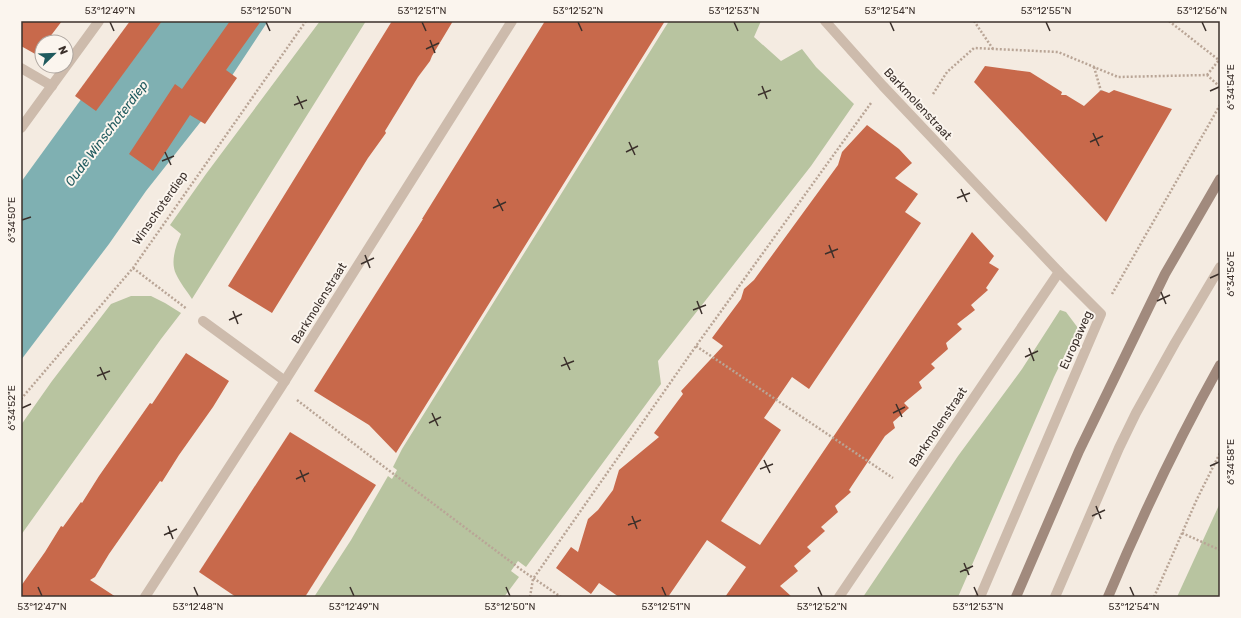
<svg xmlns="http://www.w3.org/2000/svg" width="1241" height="618" viewBox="0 0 1241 618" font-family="Rubik,sans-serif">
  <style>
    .green { fill: #b8c4a0 }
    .water { fill: #7fb0b2 }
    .building { fill: #c8694b }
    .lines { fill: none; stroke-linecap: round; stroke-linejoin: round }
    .path { stroke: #b9a596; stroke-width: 2.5; stroke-dasharray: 2 2; stroke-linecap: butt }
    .service { stroke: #cdbbac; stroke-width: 10 }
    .minor { stroke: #cdbbac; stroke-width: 10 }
    .secondary { stroke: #a18a7d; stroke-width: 10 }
    .ticks { fill: none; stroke: #3b302b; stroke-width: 1.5 }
    .labels { text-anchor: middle; stroke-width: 4; stroke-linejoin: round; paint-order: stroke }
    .street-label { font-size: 12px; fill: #3b302b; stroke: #fbf5ee }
    .water-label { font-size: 13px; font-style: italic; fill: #1f5a5e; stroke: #fbf5ee }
    .neatline { fill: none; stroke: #3b302b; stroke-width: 1.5 }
    .ticks-label { font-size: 10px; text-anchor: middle; fill: #3b302b }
  </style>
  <rect width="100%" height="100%" fill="#f4ebe1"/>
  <g class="green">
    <path d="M 320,21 L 366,21 L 192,299 C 187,291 180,283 176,274 C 170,262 176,245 181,234 L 170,225 L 206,174 Z"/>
    <polygon points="669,21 761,21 754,37 781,61 802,49 816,67 854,104 811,166 658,361 661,384 526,567 518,561 511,571 519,577 504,597 314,597 351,540 388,476 392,479 397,470 393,467 402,449"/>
    <polygon points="131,296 151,296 165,303 181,313 161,339 21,535 21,425 52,381 111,304"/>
    <polygon points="1060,310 1066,312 1078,328 1054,377 958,597 863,597 958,456 1022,369"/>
    <polygon points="1220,503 1220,597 1177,597"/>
  </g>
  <polygon class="water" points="138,21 268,21 206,115 146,191 109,244 21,360 21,182"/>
  <g class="building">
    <polygon points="21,21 62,21 46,42 42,42 42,48 37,55 21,46"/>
    <polygon points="130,21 162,21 96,111 75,96"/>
    <polygon points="230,21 261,21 226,70 237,78 205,124 190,115 153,171 129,154 175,84 182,89"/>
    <polygon points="392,21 453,21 432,56 430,61 418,77 385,131 386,133 368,158 272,313 228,286"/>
    <polygon points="545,21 665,21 396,453 369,425 314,391 423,219 422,219"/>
    <polygon points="985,66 1030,72 1062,92 1061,95 1066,95 1084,106 1101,90 1109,93 1114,90 1172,109 1106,222 974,82"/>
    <polygon points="867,125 899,149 912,163 895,178 918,194 905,212 921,223 809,389 792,377 764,418 781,430 721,521 760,545 972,232 994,256 989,263 999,269 986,288 988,290 971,305 975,310 957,324 962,329 946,343 948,349 931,364 935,368 919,382 922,388 904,403 909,408 893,422 895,428 885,436 849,490 851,492 835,506 838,512 821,527 825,531 807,547 811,551 794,566 798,571 780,586 792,597 725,597 746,567 707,540 668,597 619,597 599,583 591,594 556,568 571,547 578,552 588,519 598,510 613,490 619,470 659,437 654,433 683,394 681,391 723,346 712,338 741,299 744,289 754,280 838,165 842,152"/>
    <polygon points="186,353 229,381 213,407 179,455 162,482 160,481 109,554 95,577 90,580 116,597 21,597 21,586 45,552 61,526 63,527 81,502 82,503 99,476 150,403 152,404"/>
    <polygon points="290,432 376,485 305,597 236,597 199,572"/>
  </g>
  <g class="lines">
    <g class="path">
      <polyline points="974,21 993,49"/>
      <polyline points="1169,21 1220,61"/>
      <polyline points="1094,67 1101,91"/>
      <polyline points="1207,75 1219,60"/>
      <polyline points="933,94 947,72 974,48 1058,52 1118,77 1207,75 1220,87"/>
      <polyline points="133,268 187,309"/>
      <polyline points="1112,294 1220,105"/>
      <polyline points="696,346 893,478"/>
      <polyline points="21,399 133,268 306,21"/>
      <polyline points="297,400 379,463 523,571 561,597"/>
      <polyline points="1182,533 1220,550"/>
      <polyline points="530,597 533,579 696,346 871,103"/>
      <polyline points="1154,597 1197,499 1220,453"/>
    </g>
    <g class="service">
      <polyline points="203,321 285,381"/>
      <polyline points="1055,597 1119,448 1136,413 1175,343 1220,267"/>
    </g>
    <g class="minor">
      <polyline points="825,21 883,86 1059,272 1101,314 980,597"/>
      <polyline points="21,68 52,86"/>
      <polyline points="21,128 99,21"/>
      <polyline points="145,597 281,387 512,21"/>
      <polyline points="839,597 1059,272"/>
    </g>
    <g class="secondary">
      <polyline points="1016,597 1079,451 1165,274 1220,179"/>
      <path d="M 1108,597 C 1141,518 1178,440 1220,365"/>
    </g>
  </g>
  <path class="ticks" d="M 110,22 L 114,31M 266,22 L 270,31M 422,22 L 426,31M 578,22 L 582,31M 734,22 L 738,31M 890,22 L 894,31M 1046,22 L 1050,31M 1202,22 L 1206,31M 430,40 L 435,53M 426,49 L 439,43M 762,86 L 767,99M 1210,91 L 1219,87M 758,95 L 771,90M 297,96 L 303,109M 294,105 L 307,100M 1093,133 L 1099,146M 629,142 L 635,155M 1090,142 L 1103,136M 165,152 L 171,165M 626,152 L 638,146M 162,161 L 174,156M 961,189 L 967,202M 957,198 L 970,193M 497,199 L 503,211M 493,208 L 506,202M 22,220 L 31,217M 829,245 L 834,258M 825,254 L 838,249M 365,255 L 370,268M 361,264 L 374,258M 1210,278 L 1219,274M 1161,292 L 1166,304M 697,301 L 702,314M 1157,301 L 1170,295M 693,310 L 706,305M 233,311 L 238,324M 229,320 L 242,314M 1029,348 L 1034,361M 564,357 L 570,370M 1025,357 L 1038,351M 561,366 L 574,361M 100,367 L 106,380M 97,376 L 110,371M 896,404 L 902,417M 22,408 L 31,404M 432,413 L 438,426M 893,413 L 905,407M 429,423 L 441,417M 764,460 L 770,473M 1210,466 L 1219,462M 760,469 L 773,464M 300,470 L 305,482M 296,479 L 309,473M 1096,506 L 1101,519M 632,516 L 637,529M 1092,516 L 1105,510M 628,525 L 641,520M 168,526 L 173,539M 164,535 L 177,529M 964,563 L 969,575M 960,572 L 973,566M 38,587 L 42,596M 194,587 L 198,596M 350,587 L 354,596M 506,587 L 510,596M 662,587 L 666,596M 818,587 L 822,596M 974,587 L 978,596M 1130,587 L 1134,596"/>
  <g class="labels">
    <g class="street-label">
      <text transform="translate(918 104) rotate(47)" y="4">Barkmolenstraat</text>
      <text transform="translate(160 208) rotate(-55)" y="4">Winschoterdiep</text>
      <text transform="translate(319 303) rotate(-58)" y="4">Barkmolenstraat</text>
      <text transform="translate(1076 340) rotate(-66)" y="4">Europaweg</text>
      <text transform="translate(938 427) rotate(-56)" y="4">Barkmolenstraat</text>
    </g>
    <g class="water-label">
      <text transform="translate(106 133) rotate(-53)" y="5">Oude Winschoterdiep</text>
    </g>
  </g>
  <rect width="1241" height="618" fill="none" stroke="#fbf5ee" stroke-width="44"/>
  <g transform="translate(54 54) rotate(67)"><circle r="19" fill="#fbf5ee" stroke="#aea6a0"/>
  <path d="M0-3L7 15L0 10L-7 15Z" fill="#1f5a5e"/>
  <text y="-6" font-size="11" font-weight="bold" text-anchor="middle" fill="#3b302b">N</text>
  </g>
  <rect x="22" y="22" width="1197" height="574" class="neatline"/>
  <g class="ticks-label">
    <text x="110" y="14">53°12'49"N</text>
    <text x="266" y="14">53°12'50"N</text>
    <text x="422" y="14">53°12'51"N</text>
    <text x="578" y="14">53°12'52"N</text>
    <text x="734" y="14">53°12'53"N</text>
    <text x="890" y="14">53°12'54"N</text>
    <text x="1046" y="14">53°12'55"N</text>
    <text x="1202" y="14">53°12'56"N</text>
    <text transform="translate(1230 87) rotate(-90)" y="4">6°34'54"E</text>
    <text transform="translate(11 220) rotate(-90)" y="4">6°34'50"E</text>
    <text transform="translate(1230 274) rotate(-90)" y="4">6°34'56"E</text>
    <text transform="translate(11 408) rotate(-90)" y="4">6°34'52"E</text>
    <text transform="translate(1230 462) rotate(-90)" y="4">6°34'58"E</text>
    <text x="42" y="610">53°12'47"N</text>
    <text x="198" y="610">53°12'48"N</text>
    <text x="354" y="610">53°12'49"N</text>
    <text x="510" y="610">53°12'50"N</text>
    <text x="666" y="610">53°12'51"N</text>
    <text x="822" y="610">53°12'52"N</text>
    <text x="978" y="610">53°12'53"N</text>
    <text x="1134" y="610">53°12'54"N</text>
  </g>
</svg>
